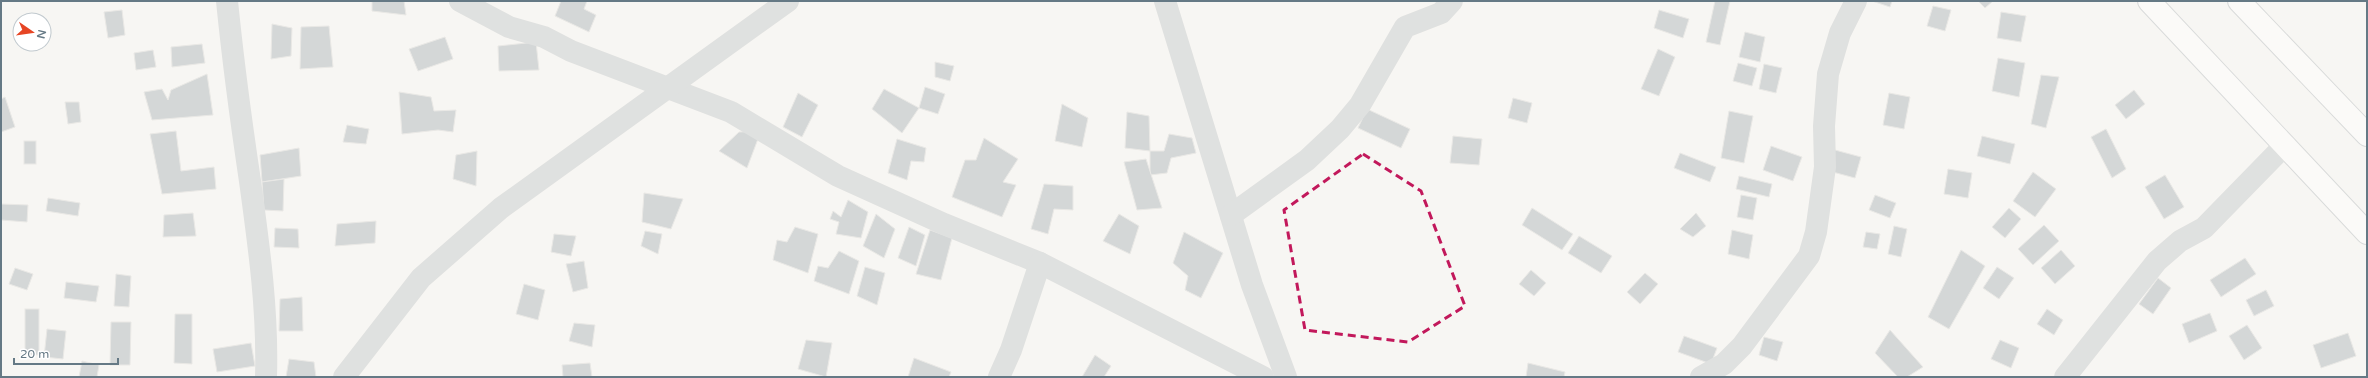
<svg xmlns="http://www.w3.org/2000/svg" width="2368" height="378" viewBox="0 0 2368 378" font-family="'Varela Round',sans-serif">
  <style>
    .building { fill: #a8b2b7; stroke: #d8d8d6 }
    .lines { fill: none; stroke-linecap: round; stroke-linejoin: round }
    .secondary-casing { stroke: #b4babe; stroke-width: 24 }
    .minor { stroke: #c2c7c9; stroke-width: 22 }
    .secondary { stroke: #fff; stroke-width: 22 }
    .marked { fill: none; stroke: #c2185b; stroke-width: 3; stroke-dasharray: 8 5; stroke-linejoin: round }
  </style>
  <rect width="100%" height="100%" fill="#f7f6f3"/>
  <g class="building">
    <polygon points="372,1 404,1 406,15 372,11"/>
    <polygon points="561,1 587,1 584,9 596,15 589,32 555,16"/>
    <polygon points="1715,1 1730,1 1720,45 1706,42"/>
    <polygon points="1872,1 1892,1 1890,7"/>
    <polygon points="1978,1 1993,1 1985,8"/>
    <polygon points="1933,6 1951,10 1945,31 1927,26"/>
    <polygon points="122,10 125,35 108,38 104,12"/>
    <polygon points="1659,10 1689,19 1683,38 1654,28"/>
    <polygon points="2001,12 2026,16 2021,42 1997,38"/>
    <polygon points="272,24 292,28 291,56 271,59"/>
    <polygon points="329,26 333,67 300,69 301,27"/>
    <polygon points="1745,32 1765,37 1760,62 1739,57"/>
    <polygon points="445,37 453,59 418,71 409,49"/>
    <polygon points="536,42 539,70 499,71 498,46"/>
    <polygon points="202,44 205,63 172,67 171,47"/>
    <polygon points="1658,49 1675,57 1659,96 1641,89"/>
    <polygon points="153,50 156,67 136,70 134,53"/>
    <polygon points="1998,58 2025,63 2019,97 1992,91"/>
    <polygon points="935,62 954,66 950,81 935,77"/>
    <polygon points="1738,63 1757,68 1752,86 1733,81"/>
    <polygon points="1764,64 1782,68 1776,93 1759,89"/>
    <polygon points="207,74 213,115 152,120 144,92 162,89 168,100 171,90"/>
    <polygon points="2041,75 2059,77 2046,128 2031,124"/>
    <polygon points="925,87 945,94 938,114 919,108"/>
    <polygon points="884,89 919,108 902,133 872,109"/>
    <polygon points="2134,90 2145,104 2126,119 2115,105"/>
    <polygon points="399,92 431,97 434,111 456,110 453,132 438,130 402,134"/>
    <polygon points="798,93 818,105 802,137 783,127"/>
    <polygon points="1889,93 1910,97 1904,129 1883,125"/>
    <polygon points="5,97 15,127 1,132 1,99"/>
    <polygon points="1513,98 1532,103 1527,123 1508,118"/>
    <polygon points="65,102 79,102 81,122 68,124"/>
    <polygon points="1062,104 1088,118 1082,147 1055,141"/>
    <polygon points="1367,109 1410,129 1401,148 1358,128"/>
    <polygon points="1729,111 1753,116 1744,163 1721,158"/>
    <polygon points="1127,112 1149,116 1150,151 1125,148"/>
    <polygon points="347,125 369,129 366,144 343,142"/>
    <polygon points="2106,129 2126,169 2112,178 2091,137"/>
    <polygon points="176,131 181,171 214,167 216,189 162,194 150,134"/>
    <polygon points="761,131 747,168 719,151 739,132"/>
    <polygon points="1169,134 1192,138 1196,153 1171,158 1167,173 1150,175 1150,151 1164,151"/>
    <polygon points="1453,136 1482,139 1479,165 1450,163"/>
    <polygon points="1982,136 2015,144 2010,164 1977,156"/>
    <polygon points="984,138 1018,159 1003,182 1016,185 1002,217 952,197 965,160 976,160"/>
    <polygon points="897,139 926,148 924,162 911,161 907,180 888,173"/>
    <rect x="24" y="141" width="12" height="23"/>
    <polygon points="1771,146 1802,157 1793,181 1763,170"/>
    <polygon points="299,148 301,176 262,182 260,155"/>
    <polygon points="1835,150 1861,157 1855,178 1829,171"/>
    <polygon points="477,151 476,186 453,179 456,155"/>
    <polygon points="1680,153 1716,167 1710,182 1674,168"/>
    <polygon points="1146,159 1162,208 1137,210 1124,162"/>
    <polygon points="1948,169 1972,173 1968,198 1944,194"/>
    <polygon points="2033,172 2056,189 2035,217 2013,201"/>
    <polygon points="2165,175 2184,207 2164,219 2145,187"/>
    <polygon points="1739,176 1772,184 1769,197 1736,189"/>
    <polygon points="284,179 283,211 264,210 262,182"/>
    <polygon points="1044,184 1073,186 1073,210 1054,209 1048,234 1031,229"/>
    <polygon points="644,193 683,199 671,229 642,222"/>
    <polygon points="1741,195 1757,198 1753,220 1737,217"/>
    <polygon points="1875,195 1896,203 1890,218 1869,210"/>
    <polygon points="48,198 80,203 78,216 46,211"/>
    <polygon points="848,200 868,212 861,238 836,234 839,222 830,219 833,211 841,217"/>
    <polygon points="1,204 28,205 27,222 1,220"/>
    <polygon points="1532,208 1573,234 1562,250 1522,225"/>
    <polygon points="2009,208 2021,219 2005,238 1992,227"/>
    <polygon points="193,213 196,236 163,237 164,215"/>
    <polygon points="1696,213 1706,226 1693,237 1680,229"/>
    <polygon points="876,214 895,229 884,258 863,246"/>
    <polygon points="1119,214 1139,226 1130,254 1103,241"/>
    <polygon points="376,221 375,243 335,246 337,224"/>
    <polygon points="2044,225 2059,241 2033,265 2018,249"/>
    <polygon points="1894,226 1907,229 1901,257 1888,254"/>
    <polygon points="795,227 818,234 808,273 773,260 777,240 787,242"/>
    <polygon points="909,227 925,235 916,266 898,258"/>
    <polygon points="275,228 298,229 299,248 274,247"/>
    <polygon points="930,230 952,238 941,280 916,274"/>
    <polygon points="1732,230 1753,235 1749,259 1728,254"/>
    <polygon points="645,231 662,234 658,254 641,246"/>
    <polygon points="1184,232 1223,253 1201,298 1185,290 1188,276 1173,263"/>
    <polygon points="1866,232 1880,234 1877,249 1863,247"/>
    <polygon points="554,234 576,236 571,256 551,252"/>
    <polygon points="1579,236 1612,256 1601,273 1568,253"/>
    <polygon points="1961,250 1985,266 1949,329 1928,317"/>
    <polygon points="2061,250 2075,266 2055,284 2041,268"/>
    <polygon points="839,251 859,261 849,294 814,281 818,266 828,268"/>
    <polygon points="2245,258 2256,274 2221,297 2210,280"/>
    <polygon points="584,261 588,288 573,292 566,264"/>
    <polygon points="865,267 885,273 877,305 857,296"/>
    <polygon points="1997,267 2014,278 1999,299 1983,288"/>
    <polygon points="15,268 33,274 27,290 9,284"/>
    <polygon points="1531,270 1546,283 1534,296 1519,284"/>
    <polygon points="1645,273 1658,284 1640,304 1627,292"/>
    <polygon points="116,274 131,276 129,307 114,306"/>
    <polygon points="2158,278 2171,288 2153,314 2139,304"/>
    <polygon points="66,282 99,286 96,302 64,298"/>
    <polygon points="524,284 545,290 538,320 516,314"/>
    <polygon points="2266,290 2274,306 2254,316 2246,300"/>
    <polygon points="302,297 303,331 279,331 280,299"/>
    <rect x="25" y="309" width="14" height="46"/>
    <polygon points="2047,309 2063,320 2054,335 2037,324"/>
    <polygon points="2210,313 2217,331 2189,343 2182,324"/>
    <polygon points="175,314 192,314 192,364 174,363"/>
    <polygon points="111,322 131,322 130,365 110,365"/>
    <polygon points="574,323 595,325 592,347 569,341"/>
    <polygon points="2247,325 2262,348 2244,360 2229,336"/>
    <polygon points="47,329 66,331 63,359 44,357"/>
    <polygon points="1890,330 1923,367 1907,377 1898,377 1875,353"/>
    <polygon points="2348,333 2356,356 2321,368 2313,345"/>
    <polygon points="1684,336 1717,348 1711,364 1678,352"/>
    <polygon points="1764,337 1783,342 1777,361 1759,355"/>
    <polygon points="806,340 832,343 826,377 798,369"/>
    <polygon points="2000,340 2019,348 2011,368 1991,359"/>
    <polygon points="251,343 255,366 217,372 213,349"/>
    <polygon points="1095,355 1111,366 1104,377 1082,377"/>
    <polygon points="914,358 951,372 949,377 908,377"/>
    <polygon points="289,359 314,362 316,377 286,377"/>
    <polygon points="82,361 99,365 97,377 79,377"/>
    <polygon points="590,363 592,377 563,377 562,365"/>
    <polygon points="1528,363 1565,372 1564,377 1526,377"/>
  </g>
  <g class="lines">
    <defs>
      <g id="secondary">
        <polyline points="2149,1 2367,233"/>
        <polyline points="2239,1 2367,135"/>
      </g>
    </defs>
    <use href="#secondary" class="secondary-casing"/>
    <g class="minor">
      <path d="M 227,1 C 233,61 241,121 250,181 C 259,247 268,311 266,377"/>
      <polyline points="460,1 509,27 544,37 571,51 731,112 838,176 944,224 1040,263 1263,377"/>
      <polyline points="1165,1 1252,285 1286,377"/>
      <polyline points="1231,215 1307,160 1340,129 1360,105 1405,27 1441,13 1452,1"/>
      <polyline points="344,377 421,278 501,208 788,1"/>
      <polyline points="999,377 1011,350 1040,263"/>
      <polyline points="1701,377 1724,364 1742,346 1809,256 1816,232 1825,167 1824,126 1828,74 1840,33 1856,1"/>
      <polyline points="2065,377 2157,261 2180,241 2204,228 2285,145"/>
    </g>
    <use href="#secondary" class="secondary"/>
  </g>
  <path d="M0 0H2368V378H0ZM 1363,154 L 1421,191 L 1465,306 L 1408,342 L 1305,330 L 1284,210 Z" fill="#f7f6f3" fill-opacity=".55" fill-rule="evenodd"/>
  <path class="marked" d="M 1363,154 L 1421,191 L 1465,306 L 1408,342 L 1305,330 L 1284,210 Z"/>
  <rect width="2368" height="378" fill="none" stroke="#657985" stroke-width="4"/>
  <g transform="translate(32 32) rotate(103)"><circle r="19" fill="#ffffff" stroke="#c1c9ce"/>
  <path d="M0-3L7 15L0 10L-7 15Z" fill="#e64524"/>
  <text y="-6" font-size="11" font-weight="bold" text-anchor="middle" fill="#657985">N</text>
  </g>
  <path d="M14 358v6h104v-6" fill="none" stroke="#657985" stroke-width="2"/>
  <text x="20" y="358" font-size="12" fill="#657985" stroke="#ffffff" stroke-width="3" paint-order="stroke">20 m</text>
</svg>
